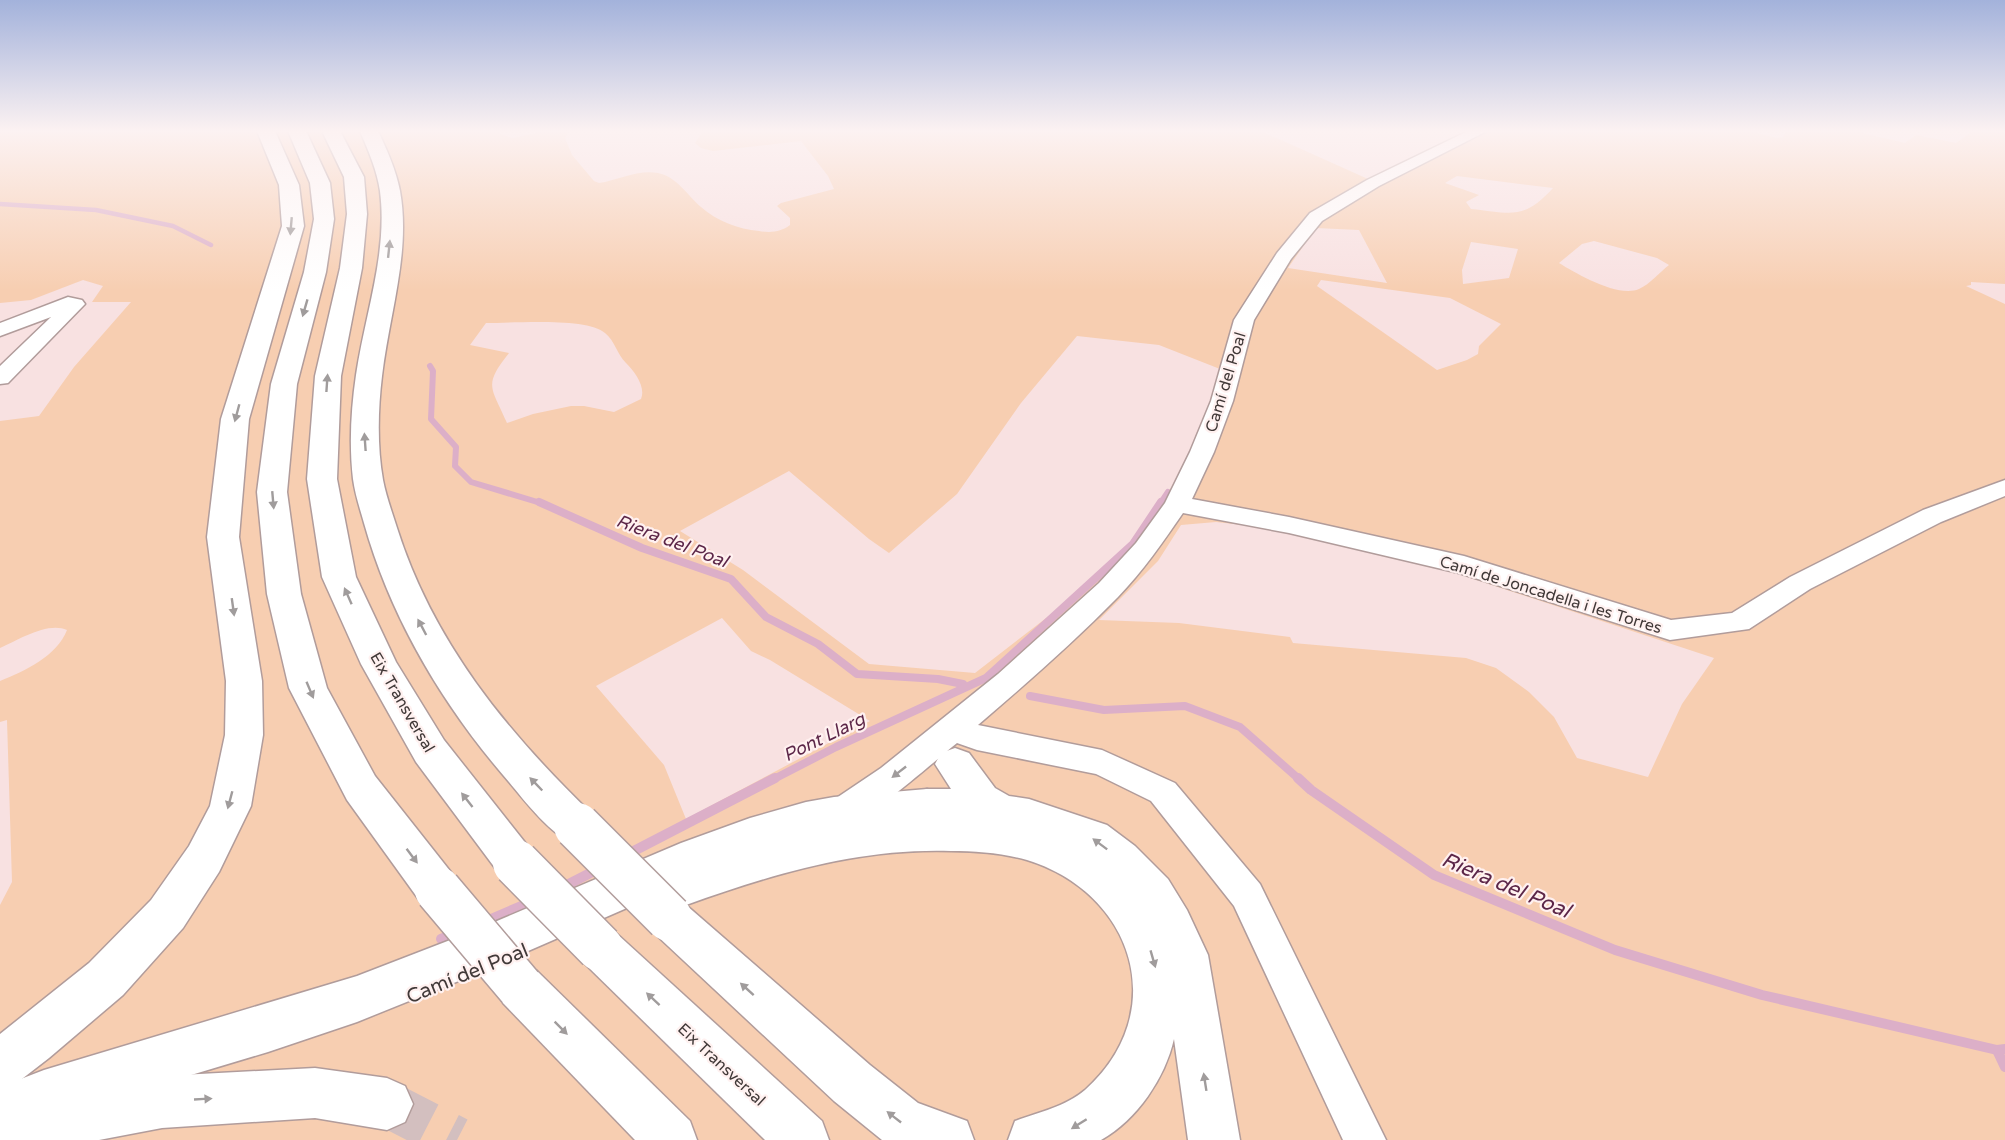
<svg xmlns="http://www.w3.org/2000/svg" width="2005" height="1140" viewBox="0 0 2005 1140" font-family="'Varela Round',sans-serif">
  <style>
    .green { fill: #f7ceb1; fill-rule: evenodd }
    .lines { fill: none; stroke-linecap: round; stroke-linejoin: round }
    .stream-far3 { stroke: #dcafc8; stroke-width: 4.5 }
    .stream-far2 { stroke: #dcafc8; stroke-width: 6 }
    .stream-far1 { stroke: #dcafc8; stroke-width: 8 }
    .stream { stroke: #dcafc8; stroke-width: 10 }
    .trunk-tunnel { stroke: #d3bfbf; stroke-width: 46; stroke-dasharray: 46 23; stroke-linecap: butt }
    .minor-casing { stroke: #b19c9b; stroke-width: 3 }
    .tertiary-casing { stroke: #b19c9b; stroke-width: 3 }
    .trunk-casing { stroke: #b19c9b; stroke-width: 3 }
    .motorway-casing { stroke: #b19c9b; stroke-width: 3 }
    .minor { fill: #fff; fill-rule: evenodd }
    .tertiary { fill: #fff; fill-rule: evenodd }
    .trunk { fill: #fff; fill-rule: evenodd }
    .motorway { fill: #fff; fill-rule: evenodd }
    .trunk-bridge-casing { stroke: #b19c9b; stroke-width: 49; stroke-linecap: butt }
    .motorway-bridge-casing { stroke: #b19c9b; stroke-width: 49; stroke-linecap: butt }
    .trunk-bridge { stroke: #fff; stroke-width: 46 }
    .motorway-bridge { stroke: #fff; stroke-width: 46 }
    .oneway { fill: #a09c9c }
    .labels { text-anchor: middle; stroke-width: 4.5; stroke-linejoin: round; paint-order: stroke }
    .street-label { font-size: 16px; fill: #413938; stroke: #fff1f0 }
    .water-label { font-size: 18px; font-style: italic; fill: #5c2648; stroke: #fff1f0 }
    .near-street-label { font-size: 20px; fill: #413938; stroke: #fff1f0 }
    .near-water-label { font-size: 21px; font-style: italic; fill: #5c2648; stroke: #fff1f0 }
  </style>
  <rect width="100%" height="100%" fill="#f8e1e1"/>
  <path class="green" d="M 0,131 L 493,131 L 512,138 L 547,131 L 569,131 L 565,138 L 572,155 L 594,181 L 599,183 C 618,180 639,169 658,173 C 677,177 687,195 701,207 C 717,221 738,229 759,231 C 771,233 781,232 790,225 L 790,218 L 777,206 L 781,203 L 834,189 L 828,176 L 801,141 L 713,151 L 701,148 L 695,143 L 703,131 L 1261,131 L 1368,179 L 1466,134 L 1464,131 L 1749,131 L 1777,138 L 1783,137 L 1787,131 L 1854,131 L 1905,143 L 1916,135 L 1956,143 L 1973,131 L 2005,131 L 2005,284 L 1971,282 L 1971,285 L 1966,286 L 2005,304 L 2005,1140 L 0,1140 L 0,905 L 12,882 L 7,720 L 0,722 L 0,681 C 25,671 57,656 67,630 C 48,621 18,640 0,648 L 0,421 L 39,416 L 74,367 L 131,302 L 92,302 L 103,286 L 83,280 L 31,300 L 0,303 ZM 1457,176 L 1553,188 C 1523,221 1511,213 1471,209 L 1466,202 L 1479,195 L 1445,183 ZM 1316,228 L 1359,230 L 1387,283 L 1288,268 ZM 1594,241 L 1657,258 L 1669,265 C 1660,272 1650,284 1639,289 C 1618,298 1577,274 1559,263 L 1582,244 ZM 1471,242 L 1518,249 L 1509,278 L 1463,284 L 1462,270 ZM 1321,280 L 1450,298 L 1501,324 L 1479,346 L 1478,354 L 1467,360 L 1437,370 L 1317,286 ZM 486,323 C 512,323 588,317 605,333 C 615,341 617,354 626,363 C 635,372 646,387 641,399 L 614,412 L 584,406 L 571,406 L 533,414 L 507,423 C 491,386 483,386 509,353 L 470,345 ZM 1077,336 L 1159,345 L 1220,369 L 1202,433 L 1172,488 L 1167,491 L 1131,543 L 1067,602 L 975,673 L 869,664 L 743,570 L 680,531 L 789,471 L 869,539 L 889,553 L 957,494 L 1021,403 ZM 1216,522 L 1252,526 L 1410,558 L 1714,658 L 1682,704 L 1648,777 L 1577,758 L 1554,717 L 1529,692 L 1496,668 L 1466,658 L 1293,643 L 1290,637 L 1179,623 L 1099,620 L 1158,561 L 1181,525 ZM 722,618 L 751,651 L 770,660 L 870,721 L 686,819 L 664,765 L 596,686 Z"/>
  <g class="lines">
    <polyline class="stream-far3" points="0,204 96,210 173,226 211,245"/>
    <g class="stream-far2">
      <polyline points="430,366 433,371 431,419 456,447 455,466 471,482 544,504"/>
      <polyline points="1160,504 1168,492"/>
    </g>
    <g class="stream-far1">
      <polyline points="539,502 642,548 731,579 766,617 818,644 857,674 938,679 963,684"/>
      <polyline points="1030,696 1104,710 1185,706 1240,727 1300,780"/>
      <polyline points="772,780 836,747 986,678 1133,544 1161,502"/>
    </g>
    <g class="stream">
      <polyline points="1298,778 1311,790 1434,875 1615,950 1762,995 1997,1050 2005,1049"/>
      <polyline points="628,854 775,778"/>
      <polyline points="561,888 598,869"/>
      <polyline points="484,922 533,901"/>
      <polyline points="441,939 456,933"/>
      <polyline points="1997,1050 2005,1067"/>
    </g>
    <polyline class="trunk-tunnel" points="387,1104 457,1140"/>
    <defs>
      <g id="minor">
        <path d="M 1468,131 L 1487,131 L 1379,186 L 1322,221 L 1291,259 L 1254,320 L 1233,401 L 1214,452 L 1192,499 L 1289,517 L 1464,556 L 1671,620 L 1732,613 L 1790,577 L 1923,510 L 2005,480 L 2005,496 L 1941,522 L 1810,589 L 1749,629 L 1670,640 L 1459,573 L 1289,533 L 1183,513 C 1163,542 1143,571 1118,597 C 1074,642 1026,684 978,725 L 1102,750 L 1175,783 L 1260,884 L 1386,1140 L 1343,1140 L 1234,906 L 1151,801 L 1096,774 L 977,750 L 957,743 C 937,759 864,824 843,826 C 838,827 833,824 829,823 L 824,813 L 829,803 L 881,768 L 998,674 L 1099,583 L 1136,543 L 1165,503 L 1190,452 L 1211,401 L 1234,320 L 1277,253 L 1310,213 L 1367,180 Z"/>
        <polygon points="68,297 82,300 85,304 8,383 0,384 0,366 51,317 0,336 0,323"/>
      </g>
      <polygon id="tertiary" points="927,789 942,794 948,806 942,818 927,823 834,831 760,850 471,976 357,1022 268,1052 88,1106 0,1139 0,1087 44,1070 357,976 471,932 681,843 750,818 806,802 834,797"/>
      <g id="trunk">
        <polygon points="257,131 275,131 299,185 304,226 249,419 239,537 262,681 263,735 251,806 219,872 183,928 123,995 49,1058 18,1082 0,1089 0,1034 89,963 151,900 189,846 210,806 225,735 226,681 207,537 221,419 282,226 279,185"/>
        <path d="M 360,131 L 378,131 C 387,150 396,170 400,191 C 411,252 389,315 382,376 C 378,409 377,446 383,480 C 386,496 392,512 397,528 C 433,642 507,732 592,814 L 598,826 L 592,838 C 586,840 580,844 575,843 C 554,839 523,799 509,782 C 444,707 391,619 364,523 C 360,509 355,494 353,479 C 349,445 351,409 356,375 C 365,314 388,253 380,191 C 377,170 368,150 360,131 Z"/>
        <path d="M 955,748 L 969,753 L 995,788 L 1009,796 L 1029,799 L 1107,825 L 1135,846 L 1168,879 L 1187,910 L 1208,955 L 1240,1140 L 1188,1140 L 1174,1039 C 1165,1078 1137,1120 1101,1140 L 1008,1140 L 1015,1121 C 1039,1112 1065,1107 1085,1090 C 1172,1012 1134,893 1027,860 C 1003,853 976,851 951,851 C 859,848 772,874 686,905 L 870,1065 L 918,1103 L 967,1121 L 974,1140 L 882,1140 L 834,1101 L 653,932 L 647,918 L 653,904 L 659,902 L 653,890 L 659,876 C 742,846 823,823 911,816 L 906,806 L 912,794 L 927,789 L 951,789 L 935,764 L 941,753 Z"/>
        <polygon points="315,1068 387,1078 405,1086 413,1104 405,1122 387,1130 315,1118 162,1128 99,1140 0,1140 0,1115 111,1085 162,1076"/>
      </g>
      <g id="motorway">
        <polygon points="288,131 306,131 330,183 334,219 326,272 297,384 287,492 301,594 327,688 375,776 454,876 460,890 454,904 438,909 422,904 347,800 289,688 267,594 257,492 271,384 304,272 314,219 310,183"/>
        <polygon points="322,131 340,131 364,177 367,214 362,268 341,376 337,479 356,577 396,662 444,740 531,850 538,863 531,876 516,881 501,876 416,762 361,664 322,577 307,479 315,376 340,268 347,214 344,177"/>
        <polygon points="600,927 616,933 822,1121 829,1140 765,1140 584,963 577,948 584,933"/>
        <polygon points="520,965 537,971 690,1121 697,1140 635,1140 503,1003 496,987 503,971"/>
      </g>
    </defs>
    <use href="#minor" class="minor-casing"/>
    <use href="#tertiary" class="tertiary-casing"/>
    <use href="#trunk" class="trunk-casing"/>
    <use href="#motorway" class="motorway-casing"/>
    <use href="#minor" class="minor"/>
    <use href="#tertiary" class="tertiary"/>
    <use href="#trunk" class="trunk"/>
    <use href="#motorway" class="motorway"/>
    <defs>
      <polyline id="trunk-bridge" points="577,826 669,918"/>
      <g id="motorway-bridge">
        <polyline points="516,863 600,948"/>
        <polyline points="438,890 520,987"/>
      </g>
    </defs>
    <use href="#trunk-bridge" class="trunk-bridge-casing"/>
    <use href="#motorway-bridge" class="motorway-bridge-casing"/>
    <use href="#trunk-bridge" class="trunk-bridge"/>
    <use href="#motorway-bridge" class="motorway-bridge"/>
  </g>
  <defs><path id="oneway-solid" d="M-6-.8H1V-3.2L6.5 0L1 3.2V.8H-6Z" transform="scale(1.5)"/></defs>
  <g class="oneway">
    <use href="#oneway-solid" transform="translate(291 226) rotate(95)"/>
    <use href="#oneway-solid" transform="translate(389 249) rotate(-84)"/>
    <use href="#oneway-solid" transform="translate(305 308) rotate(106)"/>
    <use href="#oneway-solid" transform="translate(327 383) rotate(-86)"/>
    <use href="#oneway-solid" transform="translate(237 413) rotate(105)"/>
    <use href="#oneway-solid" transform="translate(365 442) rotate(-94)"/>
    <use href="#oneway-solid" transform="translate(273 500) rotate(85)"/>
    <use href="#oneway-solid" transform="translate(348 596) rotate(-114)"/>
    <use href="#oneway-solid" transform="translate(233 607) rotate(82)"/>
    <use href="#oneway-solid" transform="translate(422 627) rotate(-118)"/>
    <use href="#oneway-solid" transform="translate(310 690) rotate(67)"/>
    <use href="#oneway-solid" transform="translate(899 772) rotate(142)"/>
    <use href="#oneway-solid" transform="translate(536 784) rotate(-134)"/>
    <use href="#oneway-solid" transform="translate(230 800) rotate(105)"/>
    <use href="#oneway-solid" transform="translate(467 800) rotate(-128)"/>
    <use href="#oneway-solid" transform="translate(1100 844) rotate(-143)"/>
    <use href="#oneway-solid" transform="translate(412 856) rotate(53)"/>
    <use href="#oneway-solid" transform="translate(1153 959) rotate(74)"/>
    <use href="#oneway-solid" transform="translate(747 989) rotate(-138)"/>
    <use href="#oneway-solid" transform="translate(653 999) rotate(-137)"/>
    <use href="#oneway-solid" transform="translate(561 1028) rotate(45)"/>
    <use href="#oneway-solid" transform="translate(1205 1082) rotate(-99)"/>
    <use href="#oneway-solid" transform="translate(203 1099) rotate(-3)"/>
    <use href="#oneway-solid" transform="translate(894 1117) rotate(-142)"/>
    <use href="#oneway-solid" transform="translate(1079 1124) rotate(148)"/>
  </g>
  <linearGradient id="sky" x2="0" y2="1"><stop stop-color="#a3b2db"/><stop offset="0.45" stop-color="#fcf2f2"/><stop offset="1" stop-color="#fcf2f2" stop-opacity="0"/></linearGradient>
  <rect width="2005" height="291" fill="url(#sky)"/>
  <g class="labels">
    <g class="street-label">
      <text transform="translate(1225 382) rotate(-73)" y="6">Camí del Poal</text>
      <text transform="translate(1551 594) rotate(17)" y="6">Camí de Joncadella i les Torres</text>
      <text transform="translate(403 702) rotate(60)" y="6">Eix Transversal</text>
      <text transform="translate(722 1064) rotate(43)" y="6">Eix Transversal</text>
    </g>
    <g class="water-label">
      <text transform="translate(672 541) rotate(21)" y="6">Riera del Poal</text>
      <text transform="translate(824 737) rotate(-26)" y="6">Pont Llarg</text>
    </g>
    <g class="near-street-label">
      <text transform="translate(467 973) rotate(-22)" y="7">Camí del Poal</text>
    </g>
    <g class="near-water-label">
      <text transform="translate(1506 885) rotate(23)" y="7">Riera del Poal</text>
    </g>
  </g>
</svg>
